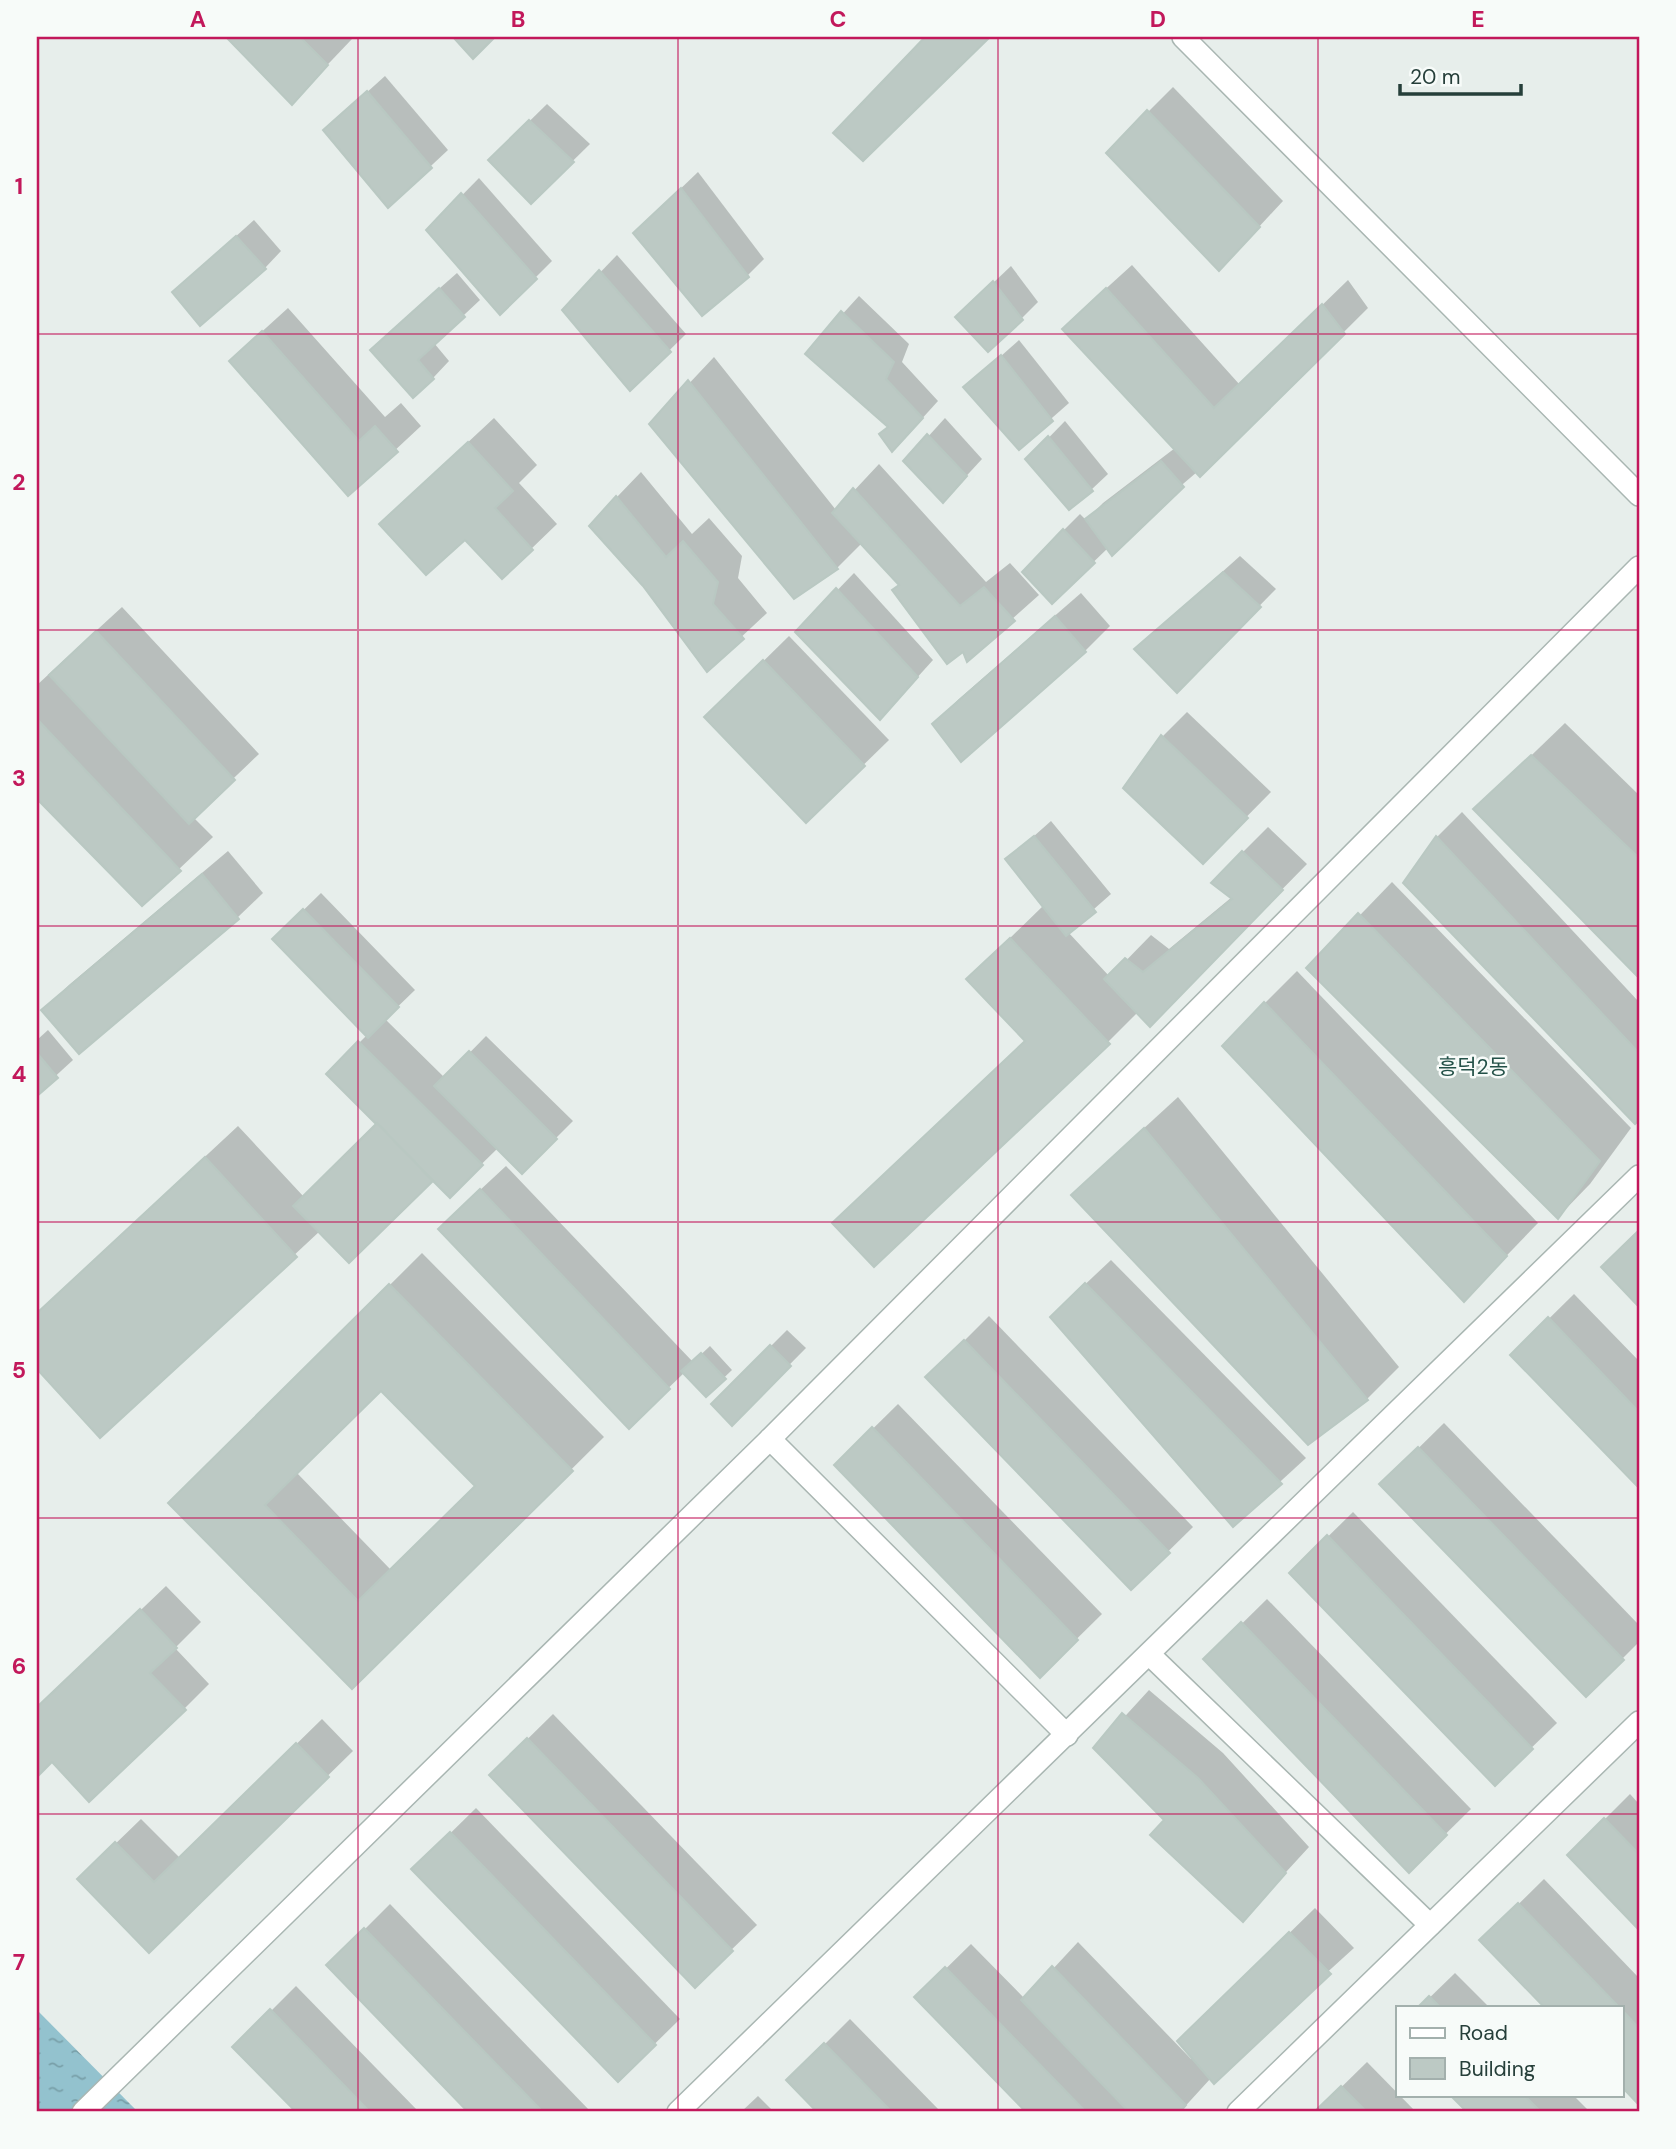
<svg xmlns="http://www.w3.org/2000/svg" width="1676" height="2149" viewBox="0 0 1676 2149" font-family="'DM Sans','Noto Sans KR',sans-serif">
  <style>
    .water { fill: url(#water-ripples) }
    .shadow { fill: #0003; fill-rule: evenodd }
    .building { fill: #bcc9c4; stroke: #b9c8c2; stroke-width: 2; fill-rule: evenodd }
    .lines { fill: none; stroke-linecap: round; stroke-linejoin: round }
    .street-casing { stroke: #a9b6b2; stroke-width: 24 }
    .street { stroke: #fff; stroke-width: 21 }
    .grid { fill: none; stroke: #c2185b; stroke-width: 2; stroke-opacity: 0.55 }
    .labels { text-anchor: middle; stroke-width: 5; stroke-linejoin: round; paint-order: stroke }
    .quarter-label { font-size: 21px; fill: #235148; stroke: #f7fbf9 }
    .neatline { fill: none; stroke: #c2185b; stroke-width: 2.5 }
    .grid-label { font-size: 23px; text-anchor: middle; font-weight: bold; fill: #c2185b }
  </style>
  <defs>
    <pattern id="water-ripples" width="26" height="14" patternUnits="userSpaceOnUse" patternTransform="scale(1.75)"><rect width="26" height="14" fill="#93c2ce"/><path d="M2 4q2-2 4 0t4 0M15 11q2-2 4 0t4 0" fill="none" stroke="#789fa8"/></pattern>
  </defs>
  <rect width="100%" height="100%" fill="#e7eeeb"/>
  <polygon class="water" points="37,2010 138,2112 37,2112"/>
  <g class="shadow">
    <polygon points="229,37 349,37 352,39 292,102"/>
    <polygon points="385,76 448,150 388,206 325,130"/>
    <polygon points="1173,87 1283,201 1244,243 1148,112"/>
    <polygon points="547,104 590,144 531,202 490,160"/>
    <polygon points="698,172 764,259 747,276 652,216"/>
    <polygon points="479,178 552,261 500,313 428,230"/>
    <polygon points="254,220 281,251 265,268 174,292"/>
    <polygon points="617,255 686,334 630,389 564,310"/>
    <polygon points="1132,265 1240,385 1348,280 1368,308 1200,475 1197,472 1108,548 1052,602 1064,530 1080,514 1086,520 1103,503 1175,448 1089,304"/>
    <polygon points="1011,266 1038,302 1022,318 974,301"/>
    <polygon points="457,273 480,300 434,343 449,361 433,378 389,333"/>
    <polygon points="859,296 909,344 902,362 938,401 909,433 807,353"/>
    <polygon points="288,308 385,417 401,403 421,426 348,494 256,337"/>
    <polygon points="1019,340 1069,403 1019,447 966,387"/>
    <polygon points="714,357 836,510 879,464 986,582 1010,563 1039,595 967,659 964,649 862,543 837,568 794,597 651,424"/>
    <polygon points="494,418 537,465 519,483 557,524 502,577 465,537 406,500"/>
    <polygon points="945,418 982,459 959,484 906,461"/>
    <polygon points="1065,421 1108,474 1091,490 1028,459"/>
    <polygon points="641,472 692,534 709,518 742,556 738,578 767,613 707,669 617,497"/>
    <polygon points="1240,556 1276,589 1177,690 1136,649"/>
    <polygon points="854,573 933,660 896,701 797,632"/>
    <polygon points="1081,593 1110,626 1085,651 934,724 959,699"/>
    <polygon points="122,607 259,754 193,817 213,837 142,904 37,797 37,685"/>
    <polygon points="789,636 889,740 806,821 731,693"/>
    <polygon points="1187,712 1271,792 1203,861 1162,737"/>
    <polygon points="1565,723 1639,795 1639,975 1476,809"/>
    <polygon points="1462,812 1639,1002 1639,1117 1635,1121 1405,882 1437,837"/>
    <polygon points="1051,821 1111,894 1068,932 1110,977 1151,935 1169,949 1232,897 1213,882 1268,827 1307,864 1174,1000 1138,1012 1108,1042 1026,1040 968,979 1044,905 1008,859"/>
    <polygon points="228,851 263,893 238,917 79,1052 44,1010 69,985"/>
    <polygon points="1392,882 1631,1128 1590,1184 1558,1217 1309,968"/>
    <polygon points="321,893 415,990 385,1019 445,1078 486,1036 573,1121 522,1172 498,1148 450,1195 433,1179 320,1231 100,1436 37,1367 37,1313 238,1126 304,1197 379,1123 328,1074 367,1035 274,939"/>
    <polygon points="1297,971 1538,1223 1464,1300 1265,1003"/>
    <polygon points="48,1030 73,1060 37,1093 37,1040"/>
    <polygon points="1178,1097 1399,1367 1367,1399 1106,1163"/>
    <polygon points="506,1166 693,1362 710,1346 732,1370 706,1395 685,1372 629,1426 465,1204"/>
    <path d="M 422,1253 L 604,1437 L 352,1687 L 171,1503 ZM 381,1389 L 477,1486 L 391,1570 L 296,1472 Z"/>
    <polygon points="1111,1260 1306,1458 1233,1525 1077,1292"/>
    <polygon points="1574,1294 1639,1361 1639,1486 1512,1355"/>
    <polygon points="989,1316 1193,1527 1131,1588 928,1377"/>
    <polygon points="787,1330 806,1348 732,1423 713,1404"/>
    <polygon points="898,1404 1102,1614 1040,1675 836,1465"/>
    <polygon points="1444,1423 1639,1625 1639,1642 1586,1695 1382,1484"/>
    <polygon points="1353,1512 1557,1723 1495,1783 1291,1573"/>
    <polygon points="166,1586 201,1622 175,1648 209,1684 184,1709 52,1759 37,1774 37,1709"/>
    <polygon points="1267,1599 1471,1809 1409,1870 1206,1659"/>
    <polygon points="1149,1690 1223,1753 1309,1847 1243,1919 1166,1820 1096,1748"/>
    <polygon points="553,1714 757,1925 695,1985 491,1775"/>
    <polygon points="322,1719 353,1751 149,1951 79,1879 141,1819 180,1858"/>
    <polygon points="1630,1794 1639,1804 1639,1928 1569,1855"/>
    <polygon points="476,1808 680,2019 618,2080 414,1869"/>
    <polygon points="1544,1879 1639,1978 1639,2103 1622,2085 1622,2007 1547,2007 1482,1940"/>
    <polygon points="390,1904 591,2112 471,2112 329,1965"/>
    <polygon points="1315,1908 1354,1948 1211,2078 1180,2112 1029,2112 917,1997 971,1944 1025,1999 1078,1942 1191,2059 1193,2057 1179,2041"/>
    <polygon points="1455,1973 1489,2007 1420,2007"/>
    <polygon points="296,1986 419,2112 298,2112 235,2047"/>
    <polygon points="850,2019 941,2112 820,2112 789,2080"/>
    <polygon points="1367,2062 1416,2112 1316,2112"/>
    <polygon points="1452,2095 1573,2095 1590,2112 1469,2112"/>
    <polygon points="758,2096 774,2112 741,2112"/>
  </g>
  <g class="building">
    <polygon points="226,37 300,37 328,65 292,105"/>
    <polygon points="453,37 495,37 473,59"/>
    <polygon points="925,37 990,37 863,161 833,133"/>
    <polygon points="367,91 432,168 388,208 323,130"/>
    <polygon points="1147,110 1260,227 1219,271 1106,153"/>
    <polygon points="529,120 574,162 531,204 488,160"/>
    <polygon points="681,188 749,277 702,316 633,233"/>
    <polygon points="461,193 537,279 500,315 426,230"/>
    <polygon points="236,236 266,269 200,326 172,292"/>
    <polygon points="599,270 671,352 630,391 562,310"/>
    <polygon points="993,281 1023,320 988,352 955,317"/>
    <polygon points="439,288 465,317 418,360 434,379 413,398 370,350"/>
    <polygon points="1106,288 1214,408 1322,304 1345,334 1200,477 1062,329"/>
    <polygon points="841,311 894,362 886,379 923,418 892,452 879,434 888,427 805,354"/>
    <polygon points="262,331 359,441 375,426 398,452 348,496 229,361"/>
    <polygon points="1001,355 1053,421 1019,450 963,387"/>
    <polygon points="688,380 838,569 794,599 649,424"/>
    <polygon points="927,434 967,476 943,503 903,461"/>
    <polygon points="1048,436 1093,491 1069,510 1025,459"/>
    <polygon points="468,442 513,491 495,508 533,550 502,579 465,540 426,575 379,524"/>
    <polygon points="1161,461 1184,487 1112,556 1085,519"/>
    <polygon points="853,488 960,606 984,587 1015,621 967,662 963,652 947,664 892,590 899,585 832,513"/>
    <polygon points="616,496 666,557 683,541 718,582 713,604 744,639 707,672 643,586 589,526"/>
    <polygon points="1063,529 1095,563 1052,604 1022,572"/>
    <polygon points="1223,572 1261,607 1177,693 1134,649"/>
    <polygon points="836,588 918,677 880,720 795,632"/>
    <polygon points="1055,616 1086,652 961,762 932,724"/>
    <polygon points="96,631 235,780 189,824 49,675"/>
    <polygon points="763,660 865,766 806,823 704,717"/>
    <polygon points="37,719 181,871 142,906 37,799"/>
    <polygon points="1161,735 1248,818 1203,864 1123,788"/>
    <polygon points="1531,755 1639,858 1639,978 1473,809"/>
    <polygon points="1034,836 1096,912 1066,936 1005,859"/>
    <polygon points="1436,836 1639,1053 1639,1120 1635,1124 1403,883"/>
    <polygon points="1242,851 1283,890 1150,1027 1104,979 1125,958 1143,972 1232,899 1211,883"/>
    <polygon points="202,874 239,919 79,1054 41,1010"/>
    <polygon points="303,909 399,1007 368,1038 272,939"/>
    <polygon points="1358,913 1600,1161 1558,1219 1306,968"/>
    <polygon points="1010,938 1110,1044 874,1267 832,1223 1025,1041 966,979"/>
    <polygon points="1264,1002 1507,1256 1464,1302 1222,1046"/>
    <polygon points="358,1041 483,1165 450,1198 326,1074"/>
    <polygon points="469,1051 557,1139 522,1174 434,1086"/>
    <polygon points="37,1053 58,1078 37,1096"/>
    <polygon points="377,1123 433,1181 349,1263 293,1206"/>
    <polygon points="1144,1128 1368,1400 1308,1445 1071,1195"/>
    <polygon points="205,1157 297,1257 100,1438 37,1369 37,1313"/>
    <polygon points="480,1189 670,1389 629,1429 438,1229"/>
    <polygon points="1639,1230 1639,1307 1601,1267"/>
    <polygon points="1085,1283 1282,1484 1233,1527 1050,1317"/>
    <path d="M 389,1284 L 573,1471 L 352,1689 L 168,1503 ZM 381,1391 L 475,1486 L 358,1601 L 265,1505 Z"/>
    <polygon points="1548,1317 1639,1412 1639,1488 1510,1355"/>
    <polygon points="964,1340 1170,1553 1131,1590 925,1377"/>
    <polygon points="770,1345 791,1366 732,1426 711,1404"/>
    <polygon points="701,1353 726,1379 706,1397 681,1371"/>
    <polygon points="872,1427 1078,1640 1040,1678 834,1465"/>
    <polygon points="1418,1447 1624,1660 1586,1697 1379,1484"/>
    <polygon points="1327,1535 1533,1749 1495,1786 1289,1573"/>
    <polygon points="140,1609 177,1648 150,1673 186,1710 89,1802 52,1762 37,1777 37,1707"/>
    <polygon points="1241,1622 1447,1835 1409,1873 1203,1659"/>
    <polygon points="1122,1713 1198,1778 1286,1873 1243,1922 1150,1835 1164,1820 1093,1748"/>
    <polygon points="527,1738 733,1951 695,1988 489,1775"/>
    <polygon points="296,1743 329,1777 149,1953 77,1879 115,1842 154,1882"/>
    <polygon points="1604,1818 1639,1854 1639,1930 1567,1855"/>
    <polygon points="450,1832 656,2045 618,2082 411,1869"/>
    <polygon points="1518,1903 1619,2007 1544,2007 1479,1940"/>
    <polygon points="364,1928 543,2112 468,2112 326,1965"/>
    <polygon points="1289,1932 1331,1974 1214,2084 1177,2041"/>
    <polygon points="1052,1966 1186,2105 1180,2112 1129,2112 1021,2000"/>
    <polygon points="945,1967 1086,2112 1026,2112 914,1997"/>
    <polygon points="1429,1996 1440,2007 1418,2007"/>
    <polygon points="270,2009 370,2112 296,2112 232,2047"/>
    <polygon points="1622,2010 1639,2028 1639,2105 1622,2087"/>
    <polygon points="824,2043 892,2112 817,2112 786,2080"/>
    <polygon points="1341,2086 1367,2112 1314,2112"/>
    <polygon points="1450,2095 1524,2095 1541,2112 1467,2112"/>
  </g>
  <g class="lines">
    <defs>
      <g id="street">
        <polyline points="1183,37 1639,495"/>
        <polyline points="770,1439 1067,1735"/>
        <polyline points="1150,1655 1430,1925"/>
        <polyline points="83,2112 770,1439 1639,567"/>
        <polyline points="678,2112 1639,1176"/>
        <polyline points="1238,2112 1639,1722"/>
      </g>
    </defs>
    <use href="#street" class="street-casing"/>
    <use href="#street" class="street"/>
  </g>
  <path class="grid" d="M 358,37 L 358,2112M 678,37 L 678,2112M 998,37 L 998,2112M 1318,37 L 1318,2112M 37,334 L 1639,334M 37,630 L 1639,630M 37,926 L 1639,926M 37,1222 L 1639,1222M 37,1518 L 1639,1518M 37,1814 L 1639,1814"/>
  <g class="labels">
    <g class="quarter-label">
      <text x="1473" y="1074">흥덕2동</text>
    </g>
  </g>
  <rect width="1676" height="2149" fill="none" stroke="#f7fbf9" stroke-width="77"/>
  <rect x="1396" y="2006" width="228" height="91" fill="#f7fbf9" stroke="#a3b0ad" stroke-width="2"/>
  <rect x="1410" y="2028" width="35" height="10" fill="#ffffff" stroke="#a3b0ad" stroke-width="2"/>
  <text x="1459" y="2040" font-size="21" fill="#263f3a">Road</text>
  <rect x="1410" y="2058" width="35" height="21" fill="#bcc9c4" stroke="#a3b0ad" stroke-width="2"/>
  <text x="1459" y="2076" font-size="21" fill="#263f3a">Building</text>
  <path d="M1400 84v10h121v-10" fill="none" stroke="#263f3a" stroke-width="3.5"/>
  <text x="1410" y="84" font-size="21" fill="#263f3a" stroke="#f7fbf9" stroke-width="5" paint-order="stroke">20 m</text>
  <rect x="38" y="38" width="1600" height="2072" class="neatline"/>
  <g class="grid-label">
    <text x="198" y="27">A</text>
    <text x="518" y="27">B</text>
    <text x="838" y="27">C</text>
    <text x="1158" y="27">D</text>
    <text x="1478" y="27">E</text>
    <text x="19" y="194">1</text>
    <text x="19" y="490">2</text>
    <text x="19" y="786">3</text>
    <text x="19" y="1082">4</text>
    <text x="19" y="1378">5</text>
    <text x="19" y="1674">6</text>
    <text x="19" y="1970">7</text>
  </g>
</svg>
